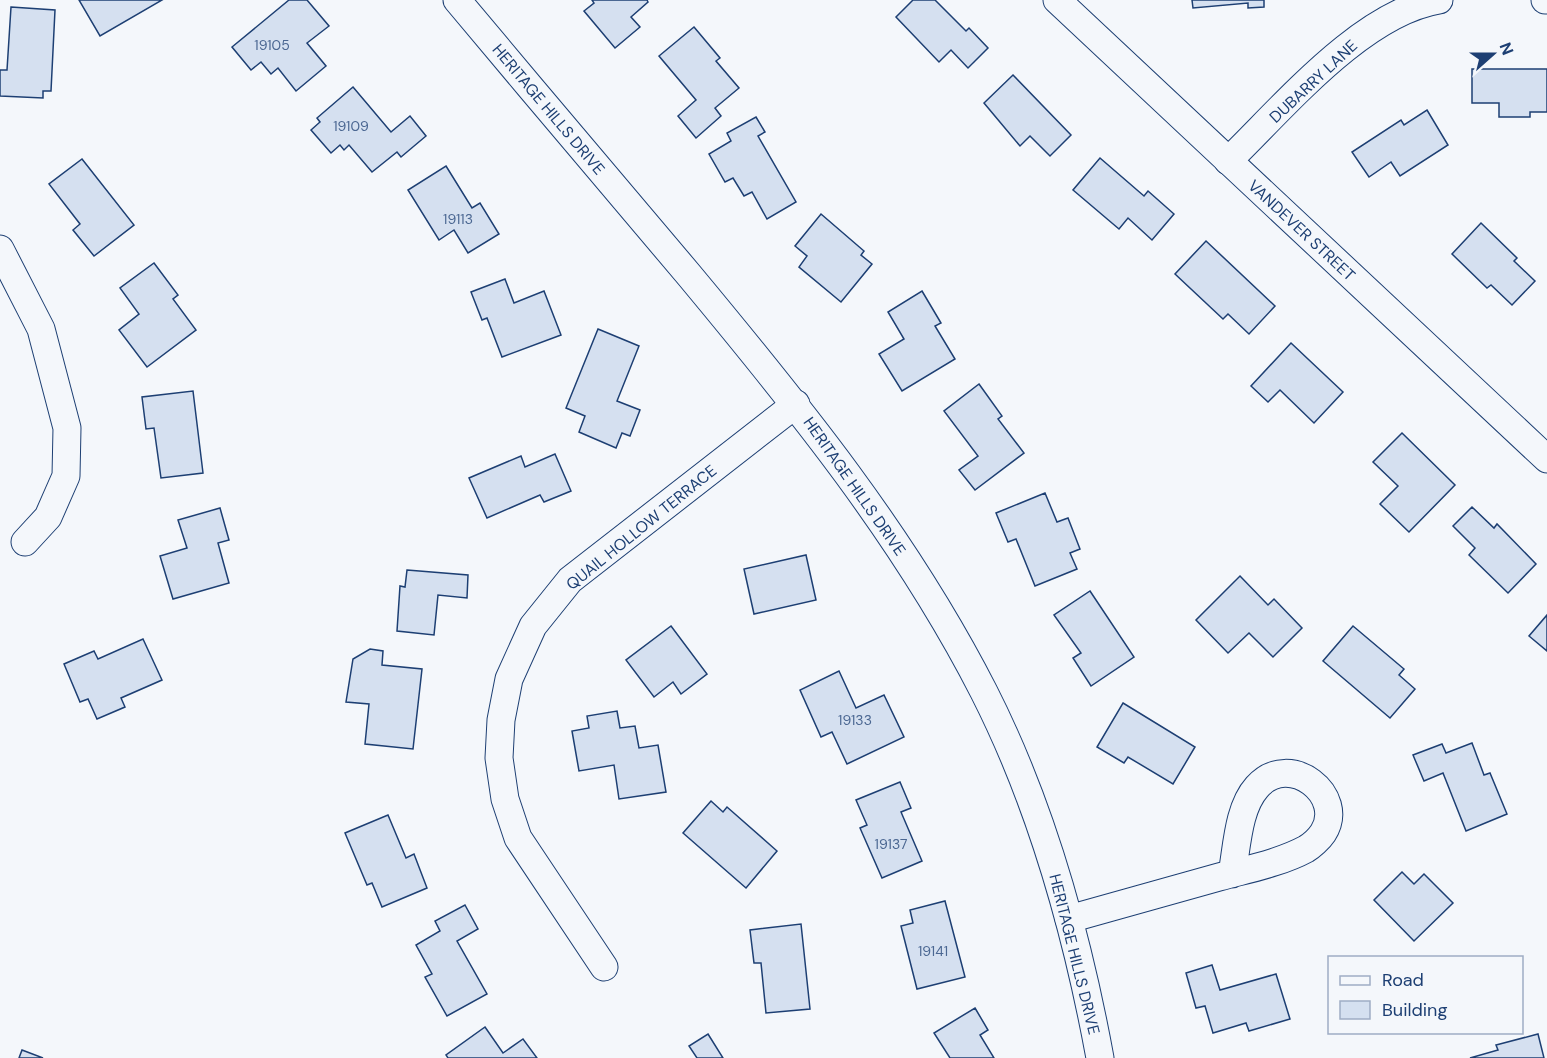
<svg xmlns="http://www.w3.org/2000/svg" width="1547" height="1058" viewBox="0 0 1547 1058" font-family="'DM Sans',sans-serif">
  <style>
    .building { fill: #d5e0f0; stroke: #1d3f73; stroke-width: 1.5 }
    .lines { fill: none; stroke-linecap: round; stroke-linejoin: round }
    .street-casing { stroke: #1d3f73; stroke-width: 29 }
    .street { stroke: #f4f7fb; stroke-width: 27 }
    .labels { text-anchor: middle; stroke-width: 4.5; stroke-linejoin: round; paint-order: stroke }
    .number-label { font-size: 14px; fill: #4b6792 }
    .street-label { font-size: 16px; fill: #1d3f73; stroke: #f4f7fb }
  </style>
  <rect width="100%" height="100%" fill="#f4f7fb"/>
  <g class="building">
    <polygon points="79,0 162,0 100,36"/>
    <polygon points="289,0 307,0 329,26 307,43 326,66 296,91 278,68 271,74 261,62 251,70 232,47"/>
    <polygon points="592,0 647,0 648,2 631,17 640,27 615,48 584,11 594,3"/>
    <polygon points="913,0 935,0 966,31 969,28 988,48 968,68 951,50 939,62 896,17"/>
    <polygon points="1192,0 1264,0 1264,7 1248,8 1248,3 1193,8"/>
    <polygon points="11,7 55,10 51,91 43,91 43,98 0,96 0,70 7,70"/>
    <polygon points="694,27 720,58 716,61 739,88 715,108 721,116 696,138 678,116 696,100 659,56"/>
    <polygon points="1472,69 1547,69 1547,112 1530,112 1530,117 1499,117 1499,103 1472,103"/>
    <polygon points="1013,75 1071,135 1050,156 1030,136 1020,146 984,103"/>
    <polygon points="353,87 391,132 410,116 426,136 401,157 397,152 372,172 349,145 344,150 340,145 331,153 311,130 320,122 317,118"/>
    <polygon points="1427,110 1448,145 1400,176 1391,162 1369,177 1352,152 1401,120 1404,125"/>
    <polygon points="756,117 765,132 758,136 796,202 767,219 752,192 744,196 733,178 725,182 709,154 731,141 727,133"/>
    <polygon points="1100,158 1144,196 1148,191 1174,214 1152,240 1128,218 1119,229 1073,190"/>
    <polygon points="82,159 134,225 94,256 73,230 80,224 49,184"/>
    <polygon points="446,166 472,208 480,203 499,234 468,253 454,230 439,240 408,190"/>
    <polygon points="821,214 864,251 861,255 872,264 841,302 799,267 807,256 795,246"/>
    <polygon points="1481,223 1517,258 1514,261 1535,281 1512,305 1491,285 1487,288 1452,254"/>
    <polygon points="1206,241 1275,306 1249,334 1228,314 1223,319 1175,274"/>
    <polygon points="154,263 178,295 173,299 196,330 147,367 119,330 139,314 120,288"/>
    <polygon points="505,279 514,303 544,291 561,335 502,357 487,318 482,320 471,292"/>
    <polygon points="922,291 941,323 935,326 955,359 902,391 879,354 904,339 888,312"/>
    <polygon points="598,329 639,346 617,401 640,410 630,436 622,433 616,448 579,432 585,416 566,408"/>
    <polygon points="1291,343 1343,392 1314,423 1280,390 1268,402 1251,386"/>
    <polygon points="979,384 1002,416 998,419 1024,453 975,490 959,470 978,456 944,411"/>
    <polygon points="193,391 203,473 161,478 154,428 146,429 142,397"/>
    <polygon points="1402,433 1455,485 1409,532 1380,504 1398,486 1373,462"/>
    <polygon points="555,454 571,491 544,502 540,495 487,518 469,478 521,456 525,467"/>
    <polygon points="1045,493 1057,522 1068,518 1080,549 1070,553 1077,569 1035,586 1016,539 1008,542 996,513"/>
    <polygon points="1472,507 1494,528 1497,524 1536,564 1508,593 1469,555 1475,548 1453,526"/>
    <polygon points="220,508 229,540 218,543 229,583 173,599 160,556 187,548 178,520"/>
    <polygon points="806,555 816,600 754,614 744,569"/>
    <polygon points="407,570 468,575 467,598 438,595 434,635 397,631 400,586 405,587"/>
    <polygon points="1240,576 1268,605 1274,599 1302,628 1273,657 1249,633 1228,653 1196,620"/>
    <polygon points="1090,591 1134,657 1091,686 1073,658 1081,653 1054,615"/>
    <polygon points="1547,615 1547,651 1529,636"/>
    <polygon points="671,626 707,674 681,694 673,682 654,697 626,660"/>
    <polygon points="1353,626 1404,669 1399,675 1415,689 1390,718 1323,661"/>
    <polygon points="143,639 162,680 121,698 125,707 97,719 88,699 80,702 64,664 94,651 98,659"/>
    <polygon points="370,649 383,651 382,665 422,669 413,749 365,744 369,704 346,702 353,659"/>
    <polygon points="839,671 856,708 884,695 904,737 847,764 832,732 821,737 800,690"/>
    <polygon points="1123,703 1195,747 1173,784 1128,757 1124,763 1097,747"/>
    <polygon points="617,711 620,728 635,726 639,748 658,745 666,792 619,799 614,765 579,771 572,731 589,728 587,716"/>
    <polygon points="1472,743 1484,775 1490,773 1507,814 1466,831 1443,773 1424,781 1413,755 1442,744 1446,753"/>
    <polygon points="900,782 911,808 901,812 922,861 882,878 860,828 867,825 856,800"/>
    <polygon points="711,801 723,812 727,807 777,851 746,888 683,833"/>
    <polygon points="388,815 406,858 414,854 427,888 382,907 372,883 367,885 345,833"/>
    <polygon points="1402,872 1414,884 1424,874 1453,903 1414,941 1374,900"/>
    <polygon points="945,901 965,977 917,989 901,926 913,923 910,910"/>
    <polygon points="465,905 478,929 457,941 487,994 447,1016 425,977 432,974 416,945 440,931 435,921"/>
    <polygon points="801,924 810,1009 766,1013 761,963 754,963 750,930"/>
    <polygon points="1212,965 1220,990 1276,974 1290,1019 1249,1031 1246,1023 1213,1033 1205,1006 1196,1008 1186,973"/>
    <polygon points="975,1008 988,1030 980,1035 994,1058 950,1058 934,1033"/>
    <polygon points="485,1027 503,1053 523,1039 537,1058 448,1058 446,1055"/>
    <polygon points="708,1034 723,1058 697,1058 689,1046"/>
    <polygon points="1538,1034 1544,1058 1470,1058 1498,1050 1496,1045"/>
    <polygon points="22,1050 43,1058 19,1058"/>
  </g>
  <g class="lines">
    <defs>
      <g id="street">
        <path d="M 457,0 C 534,92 612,184 689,275 C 798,406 906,539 984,692 C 1042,806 1077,933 1100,1058"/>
        <polyline points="1057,0 1547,459"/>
        <polyline points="1545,0 1547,0"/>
        <path d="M 1228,161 C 1283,108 1361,13 1439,0"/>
        <polyline points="0,249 41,329 67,428 66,476 48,517 25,542"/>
        <path d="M 1069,919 C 1119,905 1169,891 1219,877 C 1248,869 1280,863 1306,849 C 1311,846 1319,839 1323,833 C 1347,796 1290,750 1257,787 C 1238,808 1237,847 1232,874"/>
        <polyline points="604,967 518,838 505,799 499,758 501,720 509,679 533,626 570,580 796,404"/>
      </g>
    </defs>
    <use href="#street" class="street-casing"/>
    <use href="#street" class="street"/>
  </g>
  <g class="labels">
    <g class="number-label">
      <text x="272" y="50">19105</text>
      <text x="351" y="131">19109</text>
      <text x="458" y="224">19113</text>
      <text x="855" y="725">19133</text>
      <text x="891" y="849">19137</text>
      <text x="933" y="956">19141</text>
    </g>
    <g class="street-label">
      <text transform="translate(1313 81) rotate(-43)" y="6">DUBARRY LANE</text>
      <text transform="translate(549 109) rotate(50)" y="6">HERITAGE HILLS DRIVE</text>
      <text transform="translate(1302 230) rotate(43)" y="6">VANDEVER STREET</text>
      <text transform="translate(855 486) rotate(55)" y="6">HERITAGE HILLS DRIVE</text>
      <text transform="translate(641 527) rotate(-39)" y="6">QUAIL HOLLOW TERRACE</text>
      <text transform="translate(1075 954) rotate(76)" y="6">HERITAGE HILLS DRIVE</text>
    </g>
  </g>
  <rect x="1328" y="956" width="195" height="78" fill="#f4f7fb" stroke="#9eadc5" stroke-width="1.5"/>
  <rect x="1340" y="976" width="30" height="9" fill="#f4f7fb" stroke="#9eadc5" stroke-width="1.5"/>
  <text x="1382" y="986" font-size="18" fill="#1d3f73">Road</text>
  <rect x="1340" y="1001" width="30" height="18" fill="#d5e0f0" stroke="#9eadc5" stroke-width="1.5"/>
  <text x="1382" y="1016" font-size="18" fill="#1d3f73">Building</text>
  <g transform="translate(1493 54) rotate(69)" stroke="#f4f7fb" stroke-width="4.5" paint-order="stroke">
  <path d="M0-4.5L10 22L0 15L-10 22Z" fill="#1d3f73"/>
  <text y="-9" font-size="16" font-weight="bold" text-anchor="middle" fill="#1d3f73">N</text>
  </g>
</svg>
